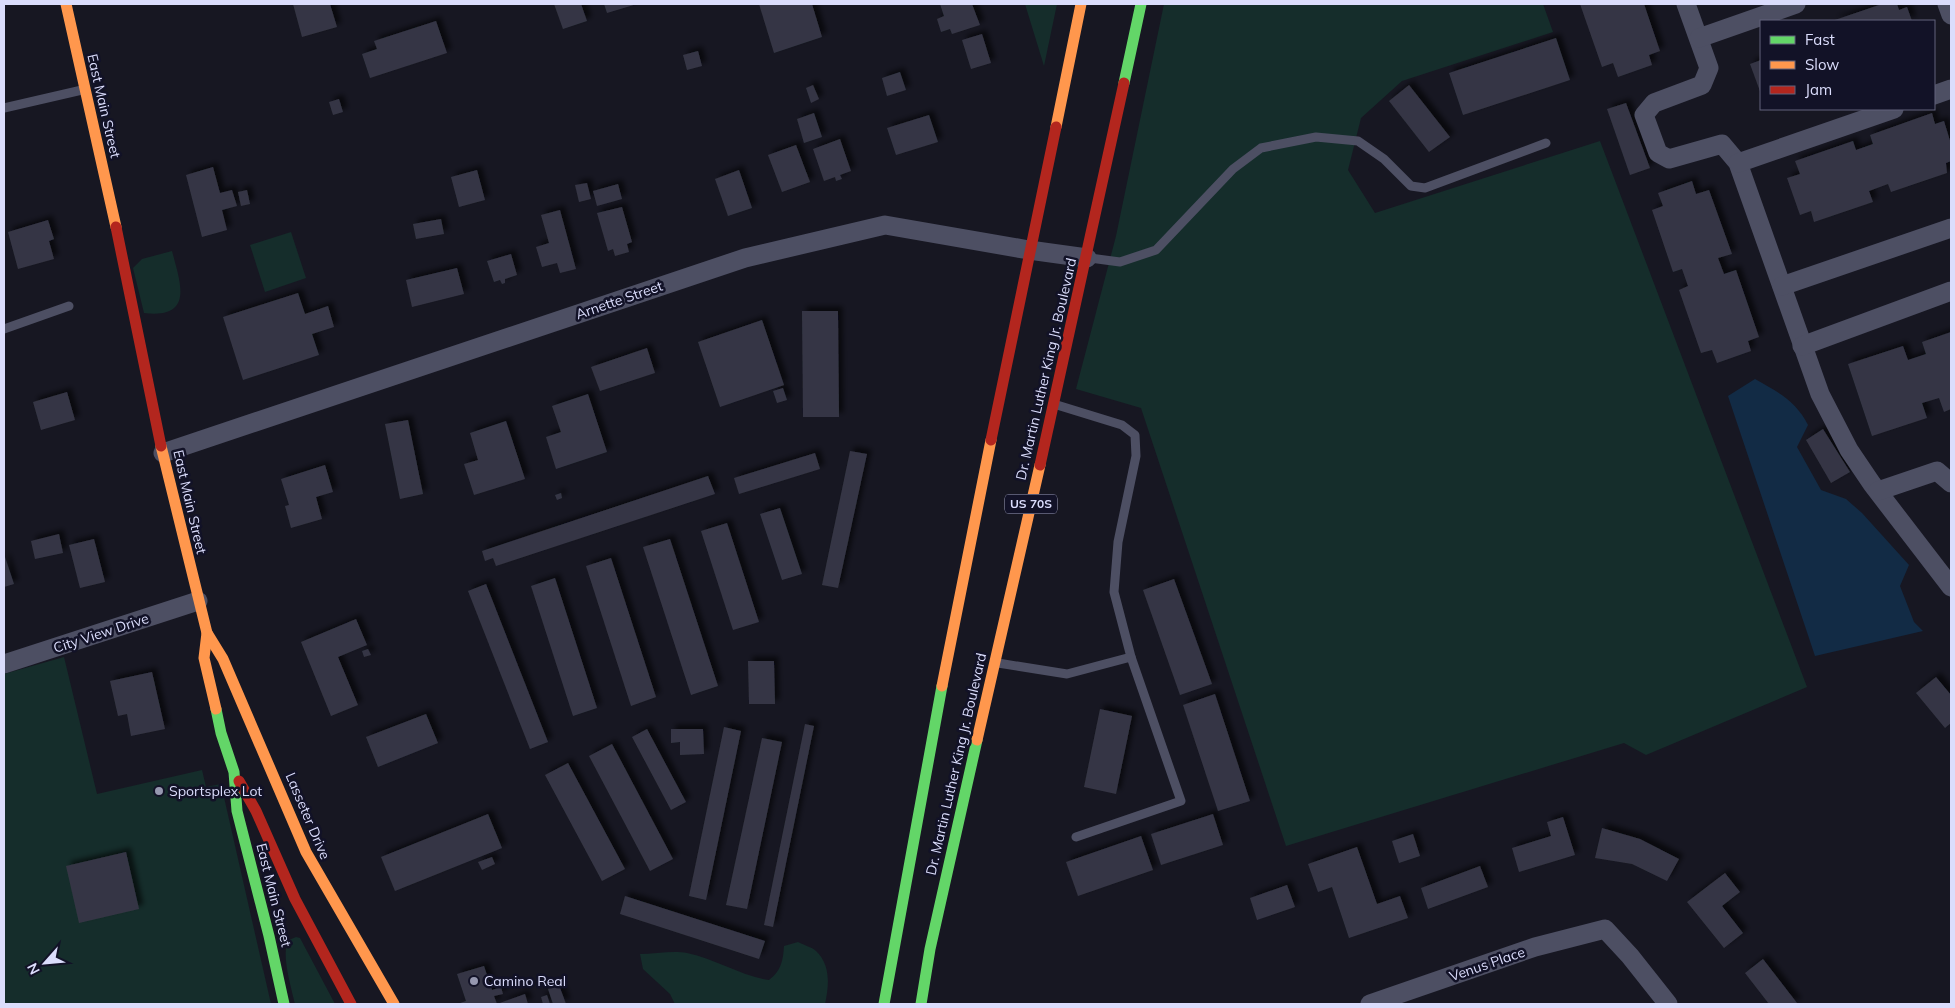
<svg xmlns="http://www.w3.org/2000/svg" width="1955" height="1008" viewBox="0 0 1955 1008" font-family="Mulish,sans-serif">
  <style>
    .green { fill: #152d2b }
    .water { fill: #122b45 }
    .building { fill: #353644; filter: url(#shadow) }
    .lines { fill: none; stroke-linecap: round; stroke-linejoin: round }
    .lane { stroke: #4d4f63; stroke-width: 9 }
    .street { stroke: #4d4f63; stroke-width: 19 }
    .fast { stroke: #63d668; stroke-width: 11 }
    .slow { stroke: #ff974d; stroke-width: 11 }
    .jam { stroke: #b3261e; stroke-width: 11 }
    .poi-dot { fill: #9698b0; stroke: #121227; stroke-width: 2 }
    .labels { text-anchor: middle; stroke-width: 5; stroke-linejoin: round; paint-order: stroke }
    .shield { fill: #121227; stroke: #9fa0bc; stroke-width: 1 }
    .shield-label { font-size: 12px; font-weight: bold; fill: #dbddfc }
    .street-label { font-size: 14px; fill: #dbddfc; stroke: #121227 }
    .poi-label { font-size: 14px; fill: #dbddfc; stroke: #121227; text-anchor: start }
  </style>
  <defs>
    <filter id="shadow"><feDropShadow dx="4.5" dy="-4.5" stdDeviation="2.5" flood-color="#0009"/></filter>
  </defs>
  <rect width="100%" height="100%" fill="#171722"/>
  <g class="green">
    <polygon points="1025,4 1057,4 1044,66"/>
    <polygon points="1164,4 1543,4 1553,32 1402,81 1361,118 1348,170 1375,213 1600,141 1807,687 1646,755 1624,743 1286,846 1141,408 1076,389 1116,236"/>
    <polygon points="291,232 306,278 265,292 250,245"/>
    <path d="M 172,251 C 180,282 195,319 144,313 L 133,268 L 142,259 Z"/>
    <polygon points="64,657 97,794 202,770 206,787 221,784 271,1004 4,1004 4,674"/>
    <path d="M 296,937 L 300,938 L 335,1004 L 295,1004 C 292,990 280,952 289,940 Z"/>
    <path d="M 798,942 C 803,945 812,947 816,951 C 831,965 829,986 825,1004 L 675,1004 L 670,994 L 643,969 L 640,954 C 655,954 673,950 687,953 C 716,959 741,976 769,980 C 781,971 783,961 784,946 Z"/>
  </g>
  <path class="water" d="M 1755,379 C 1778,392 1796,401 1808,425 L 1797,447 L 1821,490 L 1846,499 L 1862,513 L 1909,565 L 1900,586 L 1914,622 L 1923,631 L 1815,656 L 1728,396 Z"/>
  <g class="building">
    <polygon points="293,4 330,4 337,27 302,37"/>
    <polygon points="554,4 581,4 587,21 563,29"/>
    <polygon points="604,4 637,4 607,13"/>
    <polygon points="759,4 812,4 822,37 774,53"/>
    <polygon points="940,4 972,4 980,25 952,34 950,29 941,32 937,19 944,16"/>
    <polygon points="1580,4 1644,4 1660,51 1649,55 1652,65 1618,77 1613,63 1602,67"/>
    <polygon points="1882,4 1897,4 1899,10 1907,7 1912,21 1832,21"/>
    <polygon points="436,21 447,53 370,78 362,54 377,49 374,41"/>
    <polygon points="982,34 991,63 971,69 962,40"/>
    <polygon points="1556,38 1570,80 1463,115 1449,73"/>
    <polygon points="698,51 702,66 687,70 683,55"/>
    <polygon points="1761,60 1761,94 1750,64"/>
    <polygon points="900,72 906,90 887,96 882,78"/>
    <polygon points="813,85 819,99 811,103 806,88"/>
    <polygon points="1409,85 1450,137 1429,152 1389,101"/>
    <polygon points="339,99 343,112 333,115 329,102"/>
    <polygon points="1626,103 1650,168 1630,175 1607,109"/>
    <polygon points="814,113 822,137 804,143 797,119"/>
    <polygon points="1932,113 1935,124 1944,121 1951,144 1951,161 1946,163 1947,173 1891,192 1888,184 1869,191 1873,202 1814,222 1811,211 1800,215 1787,178 1800,174 1795,161 1853,141 1856,150 1873,144 1870,135"/>
    <polygon points="929,115 938,142 896,155 887,128"/>
    <polygon points="840,139 851,171 840,175 842,179 836,181 835,177 824,181 813,149"/>
    <polygon points="796,145 810,182 782,192 768,155"/>
    <polygon points="213,167 220,193 232,190 237,206 222,210 227,230 202,237 186,175"/>
    <polygon points="477,170 485,200 459,207 451,177"/>
    <polygon points="739,170 752,208 728,216 715,179"/>
    <polygon points="1692,181 1696,194 1709,190 1732,254 1718,258 1724,274 1736,270 1759,337 1748,341 1751,351 1717,363 1712,350 1701,353 1679,290 1688,286 1682,269 1673,272 1652,210 1663,206 1658,193"/>
    <polygon points="587,183 591,199 579,202 575,185"/>
    <polygon points="618,184 622,199 597,206 593,191"/>
    <polygon points="247,190 250,204 241,206 238,192"/>
    <polygon points="622,207 632,242 627,244 629,252 615,256 613,249 608,251 597,213"/>
    <polygon points="560,210 576,269 560,273 557,263 542,267 536,247 549,243 541,215"/>
    <polygon points="441,219 444,234 416,239 413,224"/>
    <polygon points="48,220 54,239 49,241 54,259 18,269 8,232"/>
    <polygon points="511,254 517,275 505,279 505,283 502,284 500,280 494,282 487,261"/>
    <polygon points="457,268 464,294 412,307 406,280"/>
    <polygon points="298,293 305,314 328,306 334,327 312,334 319,355 243,380 223,317"/>
    <polygon points="802,311 838,311 839,417 803,417"/>
    <polygon points="762,320 784,385 720,407 698,342"/>
    <polygon points="1951,332 1951,409 1944,412 1939,398 1922,403 1927,418 1872,436 1848,364 1903,346 1908,360 1926,354 1922,342"/>
    <polygon points="647,348 655,373 600,391 591,367"/>
    <polygon points="783,388 787,400 777,403 773,391"/>
    <polygon points="67,392 75,420 41,430 33,402"/>
    <polygon points="588,394 607,452 556,469 546,437 561,432 552,406"/>
    <polygon points="408,420 423,494 400,499 385,424"/>
    <polygon points="506,421 525,479 474,495 464,464 478,460 470,433"/>
    <polygon points="1823,429 1850,472 1831,483 1806,440"/>
    <polygon points="850,451 867,454 838,588 822,585"/>
    <polygon points="815,453 820,469 739,494 734,478"/>
    <polygon points="325,465 333,492 316,497 322,519 291,528 285,506 289,505 281,479"/>
    <polygon points="708,476 715,494 496,566 493,558 485,561 482,551"/>
    <polygon points="561,493 562,498 557,500 555,495"/>
    <polygon points="780,508 802,574 782,580 760,514"/>
    <polygon points="727,523 759,622 733,630 701,531"/>
    <polygon points="59,534 63,553 35,559 31,541"/>
    <polygon points="94,539 105,582 80,588 69,545"/>
    <polygon points="670,539 718,686 691,695 643,547"/>
    <polygon points="5,557 14,584 4,587 4,558"/>
    <polygon points="611,558 656,697 631,706 586,566"/>
    <polygon points="555,578 597,708 573,716 531,586"/>
    <polygon points="1174,579 1212,684 1180,695 1143,590"/>
    <polygon points="486,584 548,742 530,749 468,591"/>
    <polygon points="356,619 367,645 338,657 358,705 331,716 301,642"/>
    <polygon points="368,649 371,655 364,657 362,651"/>
    <polygon points="748,661 774,661 775,704 749,704"/>
    <polygon points="152,672 165,729 131,736 127,714 118,716 110,681"/>
    <polygon points="1936,677 1951,695 1951,723 1945,728 1916,693"/>
    <polygon points="1215,694 1250,801 1218,811 1183,705"/>
    <polygon points="1100,709 1132,716 1116,794 1084,787"/>
    <polygon points="426,714 438,743 378,767 366,737"/>
    <polygon points="805,724 814,726 773,927 764,925"/>
    <polygon points="724,727 741,731 706,900 689,896"/>
    <polygon points="647,729 686,802 671,810 632,737"/>
    <polygon points="671,729 703,729 704,754 680,755 680,742 671,743"/>
    <polygon points="762,738 782,742 747,909 726,905"/>
    <polygon points="612,744 673,859 650,871 589,756"/>
    <polygon points="568,763 625,869 602,881 545,775"/>
    <polygon points="488,814 502,848 395,891 381,857"/>
    <polygon points="1213,814 1223,845 1161,865 1151,834"/>
    <polygon points="1563,817 1575,855 1519,872 1512,848 1551,836 1547,822"/>
    <polygon points="1602,828 1640,839 1679,859 1667,881 1632,864 1595,858"/>
    <polygon points="1413,834 1420,856 1399,863 1392,841"/>
    <polygon points="1141,836 1153,870 1078,896 1066,862"/>
    <polygon points="1357,847 1377,904 1400,896 1408,918 1349,938 1332,887 1318,892 1308,864"/>
    <polygon points="126,852 139,909 79,923 66,866"/>
    <polygon points="492,857 495,864 482,870 478,862"/>
    <polygon points="1480,866 1488,887 1428,909 1421,888"/>
    <polygon points="1725,873 1740,892 1722,906 1743,933 1724,948 1687,902"/>
    <polygon points="1287,885 1295,907 1257,920 1250,898"/>
    <polygon points="625,896 765,941 759,959 620,914"/>
    <polygon points="1763,959 1797,1003 1795,1004 1769,1004 1745,973"/>
    <polygon points="484,966 492,990 501,987 503,994 494,996 497,1004 525,994 528,1004 457,1004 466,1001 457,974"/>
    <polygon points="559,985 566,1004 553,1004 548,989"/>
    <polygon points="547,995 550,1004 543,1004 541,997"/>
  </g>
  <g class="lines">
    <g class="lane">
      <polyline points="4,108 82,90"/>
      <polyline points="1090,258 1120,262 1156,250 1233,169 1261,148 1316,137 1358,141 1384,159 1411,186 1425,188 1546,143"/>
      <polyline points="4,329 69,306"/>
      <polyline points="998,663 1067,674 1131,657 1114,592 1118,542 1136,456 1135,435 1122,425 1057,405"/>
      <polyline points="1076,837 1181,801 1131,657"/>
    </g>
    <g class="street">
      <polyline points="1686,4 1709,68 1702,85 1654,103 1644,115 1658,153 1669,159 1722,144 1738,163 1820,394 1849,450 1872,484 1951,587"/>
      <polyline points="1947,4 1951,15"/>
      <polyline points="1699,38 1796,4"/>
      <polyline points="1934,95 1951,89"/>
      <polyline points="1738,163 1894,109"/>
      <polyline points="1782,286 1951,228"/>
      <polyline points="1802,346 1951,291"/>
      <polyline points="163,453 745,258 885,225 1029,250 1087,258"/>
      <polyline points="1878,491 1937,471 1951,483"/>
      <polyline points="4,664 198,601"/>
      <polyline points="1370,1004 1535,947 1605,929 1630,956 1668,1004"/>
    </g>
    <g class="fast">
      <polyline points="1124,83 1141,4"/>
      <polyline points="216,709 221,733 234,772 237,811 269,936 284,1004"/>
      <polyline points="884,1004 942,686"/>
      <polyline points="921,1004 930,949 977,740"/>
    </g>
    <g class="slow">
      <polyline points="66,4 116,227"/>
      <polyline points="1056,127 1081,4"/>
      <polyline points="161,446 207,633 204,658 216,709"/>
      <polyline points="207,633 223,659 306,852 394,1004"/>
      <polyline points="942,686 991,440"/>
      <polyline points="977,740 1040,465"/>
    </g>
    <g class="jam">
      <polyline points="116,227 161,446"/>
      <polyline points="991,440 1056,127"/>
      <polyline points="1040,465 1124,83"/>
      <polyline points="239,781 256,811 295,899 351,1004"/>
    </g>
  </g>
  <g class="poi-dot">
    <circle cx="159" cy="791" r="5"/>
    <circle cx="474" cy="981" r="5"/>
  </g>
  <g class="labels">
    <rect class="shield" x="1005" y="494.5" width="52" height="19" rx="4"/>
    <g class="shield-label">
      <text x="1031" y="508">US 70S</text>
    </g>
    <g class="street-label">
      <text transform="translate(104 106) rotate(77)" y="5">East Main Street</text>
      <text transform="translate(619 300) rotate(-19)" y="5">Arnette Street</text>
      <text transform="translate(1046 369) rotate(-77)" y="5">Dr. Martin Luther King Jr. Boulevard</text>
      <text transform="translate(190 502) rotate(77)" y="5">East Main Street</text>
      <text transform="translate(101 633) rotate(-18)" y="5">City View Drive</text>
      <text transform="translate(956 764) rotate(-77)" y="5">Dr. Martin Luther King Jr. Boulevard</text>
      <text transform="translate(308 816) rotate(67)" y="5">Lasseter Drive</text>
      <text transform="translate(274 895) rotate(76)" y="5">East Main Street</text>
      <text transform="translate(1487 964) rotate(-19)" y="5">Venus Place</text>
    </g>
    <g class="poi-label">
      <text x="169" y="796">Sportsplex Lot</text>
      <text x="484" y="986">Camino Real</text>
    </g>
  </g>
  <rect width="1955" height="1008" fill="none" stroke="#dbddfc" stroke-width="10"/>
  <rect x="1760" y="20" width="175" height="90" fill="#121227" stroke="#62637c"/>
  <rect x="1770" y="36" width="25" height="8" fill="#63d668" stroke="#62637c"/>
  <text x="1805" y="45" font-size="15" fill="#dbddfc">Fast</text>
  <rect x="1770" y="61" width="25" height="8" fill="#ff974d" stroke="#62637c"/>
  <text x="1805" y="70" font-size="15" fill="#dbddfc">Slow</text>
  <rect x="1770" y="86" width="25" height="8" fill="#b3261e" stroke="#62637c"/>
  <text x="1805" y="95" font-size="15" fill="#dbddfc">Jam</text>
  <g transform="translate(45 963) rotate(243)" stroke="#121227" stroke-width="4" paint-order="stroke">
  <path d="M0-4L9 19L0 12L-9 19Z" fill="#dbddfc"/>
  <text y="-8" font-size="14" font-weight="bold" text-anchor="middle" fill="#dbddfc">N</text>
  </g>
</svg>
